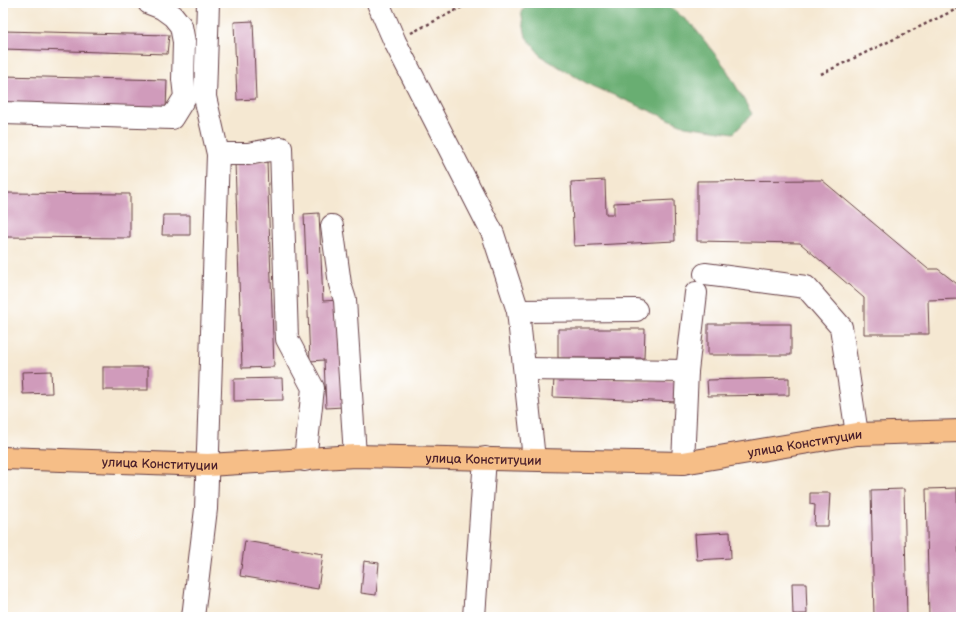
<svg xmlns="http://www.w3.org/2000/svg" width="964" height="620" viewBox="0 0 964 620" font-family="'Balsamiq Sans',sans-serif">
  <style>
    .forest { fill: #69ae72; stroke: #5a664e }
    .building { fill: #d09bbb }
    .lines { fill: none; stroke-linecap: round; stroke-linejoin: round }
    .minor-casing { stroke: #643d44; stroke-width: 24 }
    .major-casing { stroke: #643d44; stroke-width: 24 }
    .path { stroke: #643d44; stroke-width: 2.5; stroke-dasharray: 3 3; stroke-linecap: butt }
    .minor { stroke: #fff; stroke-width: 22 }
    .major { stroke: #f6be87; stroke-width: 22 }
    .labels { text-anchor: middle; stroke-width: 3; stroke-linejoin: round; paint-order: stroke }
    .street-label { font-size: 13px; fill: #4a1f2b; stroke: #fff }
  </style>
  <rect width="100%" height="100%" fill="#fff"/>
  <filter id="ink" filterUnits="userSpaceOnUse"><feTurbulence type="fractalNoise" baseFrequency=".025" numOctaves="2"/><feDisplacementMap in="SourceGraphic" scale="8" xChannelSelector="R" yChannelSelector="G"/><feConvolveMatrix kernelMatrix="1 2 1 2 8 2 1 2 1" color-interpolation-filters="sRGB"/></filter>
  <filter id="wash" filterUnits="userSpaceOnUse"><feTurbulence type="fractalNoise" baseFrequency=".012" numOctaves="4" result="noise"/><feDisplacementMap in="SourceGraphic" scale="16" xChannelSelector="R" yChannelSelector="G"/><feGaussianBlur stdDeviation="0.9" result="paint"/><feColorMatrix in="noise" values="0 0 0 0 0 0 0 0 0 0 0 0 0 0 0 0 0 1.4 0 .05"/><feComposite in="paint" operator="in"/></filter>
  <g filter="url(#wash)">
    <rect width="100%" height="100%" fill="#f5e8d2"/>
    <polygon class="forest" points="528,3 666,3 693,26 725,67 752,114 734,133 685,126 588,84 542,57 526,37 521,12"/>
    <g id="blocks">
      <g class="building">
        <polygon points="253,21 256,99 237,100 234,22"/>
        <polygon points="3,31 169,35 167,54 3,49"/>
        <polygon points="3,76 167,80 166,110 3,105"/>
        <polygon points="267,161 274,367 242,368 235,162"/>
        <polygon points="605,180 606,214 614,214 614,203 674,200 675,241 574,246 571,182"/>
        <polygon points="822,180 928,269 938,269 961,287 961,299 928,300 929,334 864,334 864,298 800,243 697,241 697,181"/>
        <polygon points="3,193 130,194 130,238 3,237"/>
        <polygon points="319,213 323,301 339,300 343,407 326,408 324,360 310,361 304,214"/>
        <polygon points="163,215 190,215 190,235 162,235"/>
        <rect x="708" y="324" width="83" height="31"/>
        <polygon points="558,329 645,329 644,358 558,358"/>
        <rect x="103" y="367" width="45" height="23"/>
        <polygon points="51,371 52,393 23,394 22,372"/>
        <polygon points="554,377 677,381 677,402 553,397"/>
        <polygon points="282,378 283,400 234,401 234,379"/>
        <polygon points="789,378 789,395 708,396 707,380"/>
        <polygon points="957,488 960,617 929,617 926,489"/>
        <polygon points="904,489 907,617 874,617 871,490"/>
        <polygon points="810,493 830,493 828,526 814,526 815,505 810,504"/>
        <polygon points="730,532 731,558 697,560 695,534"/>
        <polygon points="245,541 323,554 318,589 240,576"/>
        <polygon points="364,561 379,563 376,595 361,593"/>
        <polygon points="792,583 806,583 807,614 793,614"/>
      </g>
    </g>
  </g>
  <g filter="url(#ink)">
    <use href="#blocks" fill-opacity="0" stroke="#643d44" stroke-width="1"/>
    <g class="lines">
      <defs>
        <g id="minor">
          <polyline points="378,3 395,42 493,234 518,311 534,459"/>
          <polyline points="3,113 172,118 185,97 183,79 184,42 181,26 173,16 162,8 149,3"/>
          <polyline points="218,154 248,154 281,148 287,339 313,388 305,460"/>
          <polyline points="332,226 340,284 345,300 355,456"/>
          <polyline points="705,274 806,287 841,327 857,434"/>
          <polyline points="518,311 636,310"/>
          <polyline points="525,369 687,371"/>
          <polyline points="683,463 687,371 696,293"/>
          <polyline points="193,617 206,509 218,154 205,97 208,3"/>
          <polyline points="474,617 485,458"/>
        </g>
        <g id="major">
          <path id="s1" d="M 3,458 L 208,465 L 355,456 L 683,463 L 857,434 L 961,431"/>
        </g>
      </defs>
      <use href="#minor" class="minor-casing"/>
      <use href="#major" class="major-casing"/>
      <g class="path">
        <polyline points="411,33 470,3"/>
        <polyline points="821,74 961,7"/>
      </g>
      <use href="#minor" class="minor"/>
      <use href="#major" class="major"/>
    </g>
  </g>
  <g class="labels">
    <g class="street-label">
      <text dy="5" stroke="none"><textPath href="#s1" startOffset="804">улица Конституции</textPath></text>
      <text dy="5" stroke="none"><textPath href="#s1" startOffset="481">улица Конституции</textPath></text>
      <text dy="5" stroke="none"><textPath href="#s1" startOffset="157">улица Конституции</textPath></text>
    </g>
  </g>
  <rect width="964" height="620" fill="none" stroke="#fff" stroke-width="16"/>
</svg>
